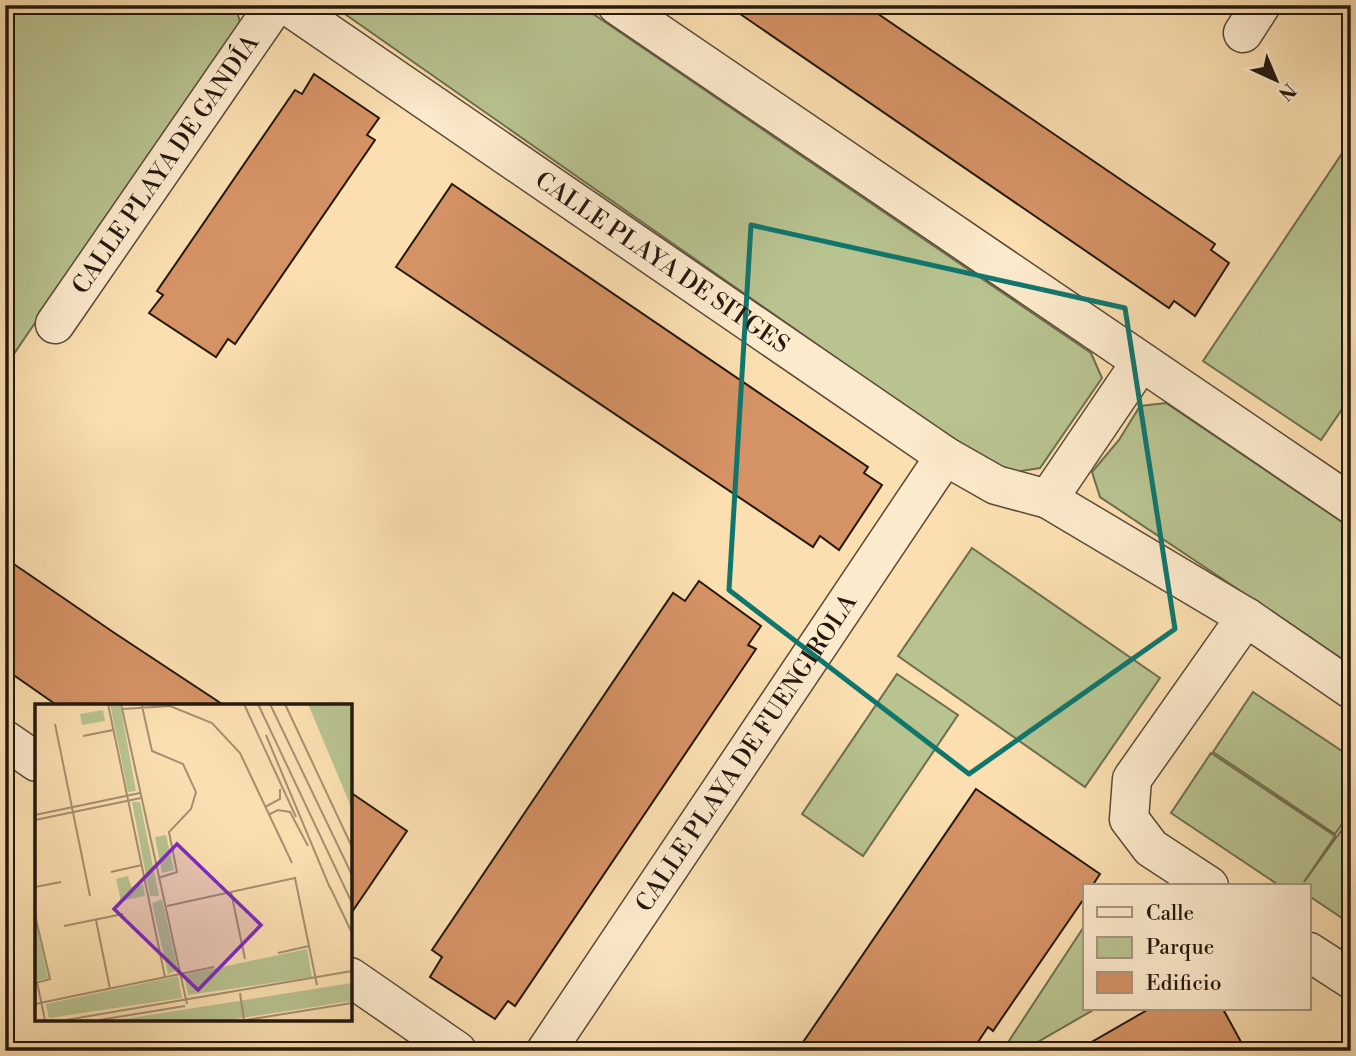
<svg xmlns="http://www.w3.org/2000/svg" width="1356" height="1056" viewBox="0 0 1356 1056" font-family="'Libre Bodoni',serif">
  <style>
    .green { fill: #b8c390; stroke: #6e6e4f; stroke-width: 2 }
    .building { fill: #d59265; stroke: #24190e; stroke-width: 2 }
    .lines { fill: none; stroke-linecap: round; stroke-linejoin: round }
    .minor-casing { stroke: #5a4a37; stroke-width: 41 }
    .minor { stroke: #fceacc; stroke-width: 38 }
    .marked { fill: none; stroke: #0f766e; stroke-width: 5; stroke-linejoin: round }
    .labels { text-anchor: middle; stroke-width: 7; stroke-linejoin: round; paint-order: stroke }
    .street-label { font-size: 24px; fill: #24190e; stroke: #fceacc }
    .inset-road { fill: none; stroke: #a59070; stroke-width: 2 }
    .view { fill: #7b2cbf; fill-opacity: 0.15; stroke: #7b2cbf; stroke-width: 3.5 }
    .inset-edge { fill: none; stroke: #24190e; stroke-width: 3.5 }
  </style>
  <rect width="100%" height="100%" fill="#fbdfb1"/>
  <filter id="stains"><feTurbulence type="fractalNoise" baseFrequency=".00286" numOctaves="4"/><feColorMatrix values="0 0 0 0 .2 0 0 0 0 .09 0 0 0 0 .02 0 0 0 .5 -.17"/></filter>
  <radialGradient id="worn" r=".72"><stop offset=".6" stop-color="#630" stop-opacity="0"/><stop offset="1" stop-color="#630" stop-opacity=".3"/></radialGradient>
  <g class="green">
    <polygon points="5,5 235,5 240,22 5,367"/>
    <polygon points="332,5 580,5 1091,353 1102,378 1040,468 1002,474"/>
    <polygon points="1351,140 1351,396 1321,440 1203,361"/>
    <polygon points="1166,403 1351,528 1351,665 1100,497 1092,472 1119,440 1140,406"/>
    <polygon points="972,548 1160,678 1085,787 898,656"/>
    <polygon points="897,674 958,715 863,856 802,814"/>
    <polygon points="1253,692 1351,757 1351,811 1335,834 1213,752"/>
    <polygon points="1211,753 1335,836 1304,882 1351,817 1351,924 1309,896 1309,886 1280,886 1171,813"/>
    <polygon points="1085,925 1085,1009 1095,1009 1022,1051 1009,1051 1005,1047"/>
  </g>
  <g class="building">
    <polygon points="727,5 865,5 1215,244 1211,250 1229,263 1195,316 1174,301 1169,308"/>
    <polygon points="314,74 379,118 367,135 375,140 235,344 228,339 216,357 149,313 163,295 157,291 295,90 302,94"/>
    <polygon points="452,184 868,467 864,473 882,485 839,550 820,536 813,547 396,267"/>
    <polygon points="5,558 113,632 225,706 58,706 5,669"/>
    <polygon points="699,581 761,626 748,645 756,649 515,1006 508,1001 495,1019 430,977 442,957 432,950 673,593 685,601"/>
    <polygon points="976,789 1100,874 1092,886 1085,886 1085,897 993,1031 988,1027 972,1051 797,1051"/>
    <polygon points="350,792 407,831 350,915"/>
    <polygon points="1149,1009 1223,1009 1246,1051 1076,1051"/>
  </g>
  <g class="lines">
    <defs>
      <g id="minor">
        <path id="s1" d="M 287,5 L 945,456 L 996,485 L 1048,499 L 1246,617 L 1351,689"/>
        <polyline points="617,5 1351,504"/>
        <polyline points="1243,33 1261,5"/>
        <path id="s2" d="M 55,324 L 275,5"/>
        <polyline points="1048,499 1141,362"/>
        <polyline points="5,740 37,762"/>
        <polyline points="1209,886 1151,848 1129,819 1132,779 1246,617"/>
        <polyline points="1309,952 1351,979"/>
        <polyline points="350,977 457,1051"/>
        <path id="s3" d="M 546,1051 L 945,456"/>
      </g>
    </defs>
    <use href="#minor" class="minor-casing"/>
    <use href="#minor" class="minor"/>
  </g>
  <path class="marked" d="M 751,225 L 1125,308 L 1175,629 L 969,774 L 729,590 Z"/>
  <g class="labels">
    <g class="street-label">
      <text dy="8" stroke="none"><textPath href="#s2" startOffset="194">CALLE PLAYA DE GANDÍA</textPath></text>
      <text dy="8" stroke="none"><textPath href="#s1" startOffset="455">CALLE PLAYA DE SITGES</textPath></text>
      <text dy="8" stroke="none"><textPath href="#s3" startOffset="359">CALLE PLAYA DE FUENGIROLA</textPath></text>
    </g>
  </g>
  <g transform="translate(35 704)">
    <rect width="317" height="317" fill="#fbdfb1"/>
    <path d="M 75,0 L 85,0 L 101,87 L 93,88 ZM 273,0 L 317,0 L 317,105 ZM 68,6 L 70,17 L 47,21 L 45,10 ZM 97,98 L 105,98 L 124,192 L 115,192 ZM 131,131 L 139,166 L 127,169 L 120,133 ZM 93,172 L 96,183 L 108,180 L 110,192 L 86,197 L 81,175 ZM 127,195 L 143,266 L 133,270 L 117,199 ZM 0,213 L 13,274 L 0,277 ZM 272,245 L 277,273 L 153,291 L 149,271 ZM 143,272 L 147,294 L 14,314 L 11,300 ZM 317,279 L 317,297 L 193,316 L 83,316 Z" fill="#b8c390"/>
    <path class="inset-road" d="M 73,0 L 130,273M 86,0 L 152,300M 209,0 L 261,113M 223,0 L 317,199M 235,0 L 317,171M 250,0 L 317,143M 107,2 L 117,47 L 148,60 L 161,88 L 156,105 L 134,128 L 142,168 L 123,174M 87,5 L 135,2 L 177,19 L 205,49 L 257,159M 20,20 L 55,192M 231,31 L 295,184M 48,32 L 78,26M 230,103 L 245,95 L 245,85M 235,110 L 243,106 L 255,108 L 273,142M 0,111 L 105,89M 0,116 L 106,94M 76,168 L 107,161M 0,183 L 26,178M 295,183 L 316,227M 196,188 L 210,255M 132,202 L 260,174 L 282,281M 0,211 L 15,275 L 0,279M 61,216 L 75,285M 29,222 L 88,210M 243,249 L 274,242M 2,278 L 10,316M 205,289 L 209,316M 0,300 L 179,263M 31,316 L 317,267M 64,316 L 150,302M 211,316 L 317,299"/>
    <path class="view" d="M 142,140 L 226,221 L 163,286 L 79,205 Z"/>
    <rect width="317" height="317" class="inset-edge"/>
  </g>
  <rect width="1356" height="1056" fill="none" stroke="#fbdfb1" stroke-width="28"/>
  <rect x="7" y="7" width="1342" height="1042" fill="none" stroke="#24190e" stroke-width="3.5"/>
  <rect x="14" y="14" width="1328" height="1028" fill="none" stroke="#24190e" stroke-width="2"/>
  <rect x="1083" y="884" width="228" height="126" fill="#fceacc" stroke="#a69680" stroke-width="2"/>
  <rect x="1097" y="907" width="35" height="10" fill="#fceacc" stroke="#a69680" stroke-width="2"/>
  <text x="1146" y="920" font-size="21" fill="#24190e">Calle</text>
  <rect x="1097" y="937" width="35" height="21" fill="#b8c390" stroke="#a69680" stroke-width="2"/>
  <text x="1146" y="954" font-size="21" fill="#24190e">Parque</text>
  <rect x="1097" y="972" width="35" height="21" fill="#d59265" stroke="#a69680" stroke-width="2"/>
  <text x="1146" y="990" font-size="21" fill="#24190e">Edificio</text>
  <g transform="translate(1276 80) rotate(136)" stroke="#fceacc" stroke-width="5" paint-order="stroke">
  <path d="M0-5L12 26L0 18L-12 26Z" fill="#24190e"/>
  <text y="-10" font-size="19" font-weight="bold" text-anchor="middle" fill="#24190e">N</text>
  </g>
  <rect width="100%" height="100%" filter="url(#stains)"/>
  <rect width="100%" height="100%" fill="url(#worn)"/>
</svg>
